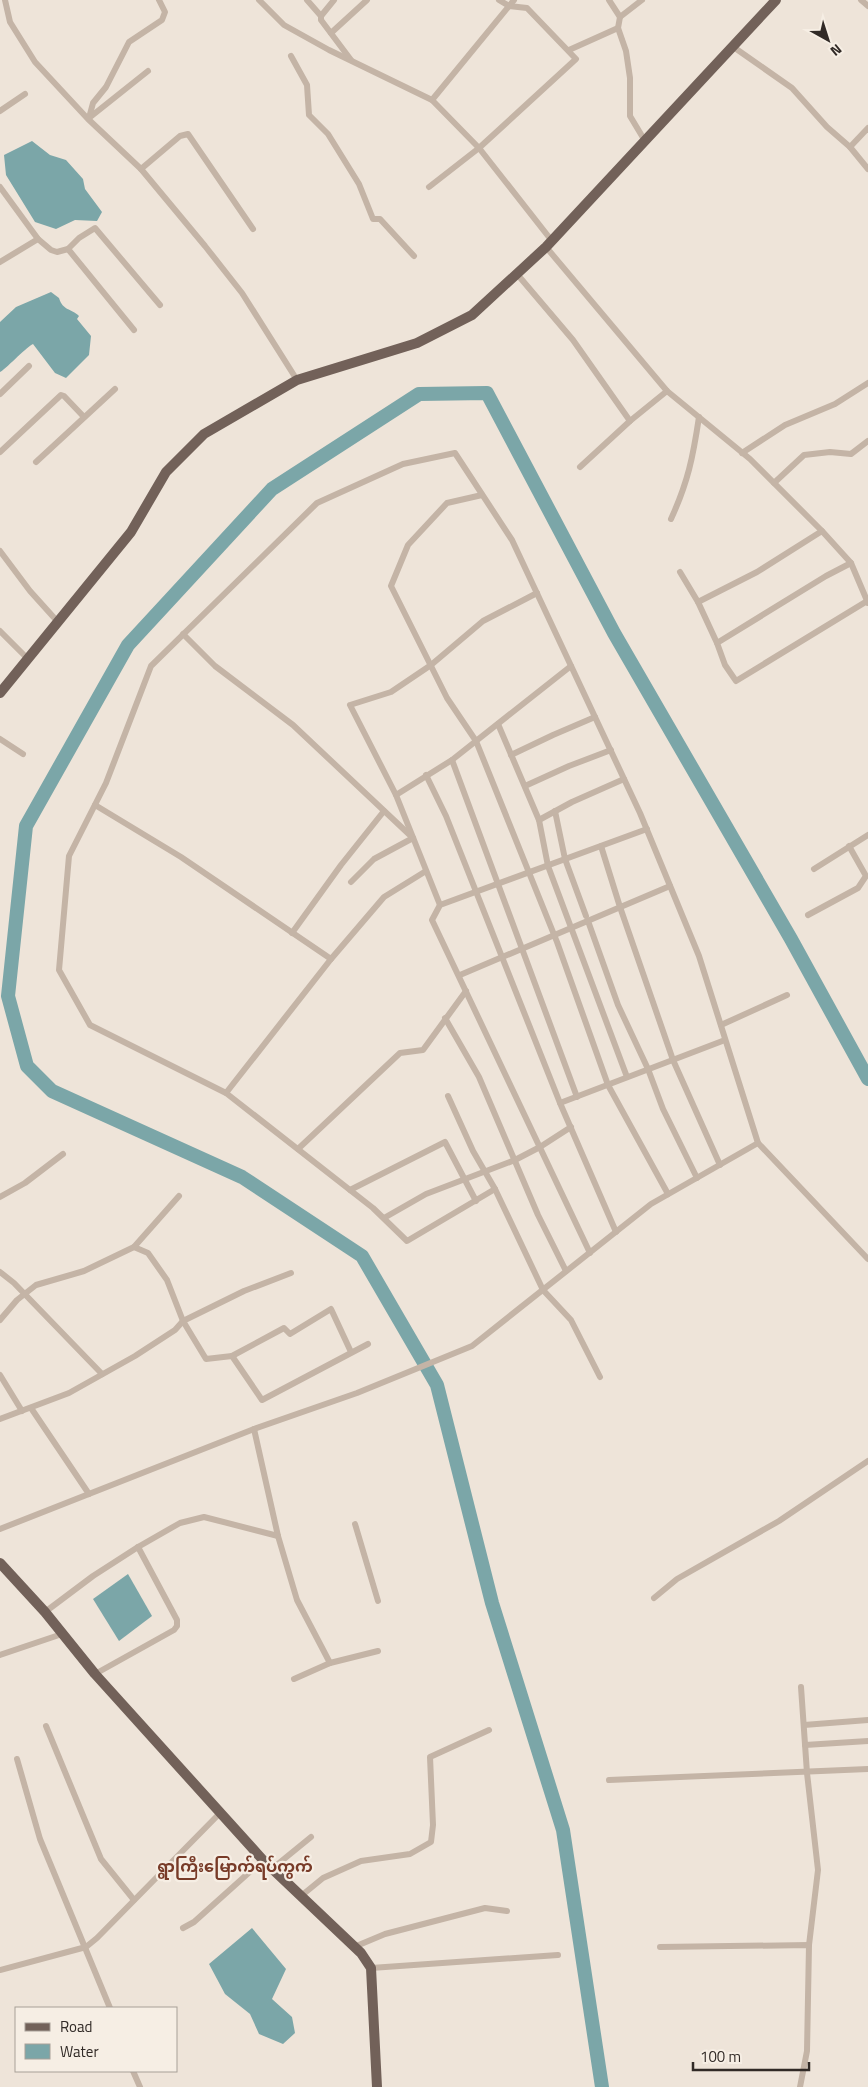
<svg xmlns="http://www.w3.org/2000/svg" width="868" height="2087" viewBox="0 0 868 2087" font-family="'Titillium Web','Noto Sans Myanmar',sans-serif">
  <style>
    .water { fill: #7ba6a8 }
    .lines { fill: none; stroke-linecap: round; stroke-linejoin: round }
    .river { stroke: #7ba6a8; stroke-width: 14 }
    .street { stroke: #c4b4a6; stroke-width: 6 }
    .primary { stroke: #726159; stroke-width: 10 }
    .labels { text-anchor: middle; stroke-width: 4.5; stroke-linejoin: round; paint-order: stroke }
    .quarter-label { font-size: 16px; font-weight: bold; fill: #783b28; stroke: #f6eee4 }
  </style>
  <rect width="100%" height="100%" fill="#eee4d9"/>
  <g class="water">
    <polygon points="32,141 50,155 66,160 83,179 85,189 102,212 97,221 75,220 56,229 35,222 6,175 4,155"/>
    <path d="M 51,292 L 59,298 C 63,311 71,308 79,316 L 77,319 L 91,336 L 89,355 L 66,378 L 55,373 L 33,344 C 24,349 5,370 0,372 L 0,322 L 16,307 Z"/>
    <polygon points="128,1574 152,1616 119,1641 93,1599"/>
    <polygon points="252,1928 286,1969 272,1999 292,2017 295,2033 283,2044 259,2034 250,2014 225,1994 209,1964"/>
  </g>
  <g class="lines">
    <polyline class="river" points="602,2087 563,1830 492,1603 437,1385 362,1256 242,1177 52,1091 27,1066 8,996 26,826 128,645 272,489 419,394 487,393 614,633 791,939 868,1079"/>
    <g class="street">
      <polyline points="5,0 10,22 35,62 88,119 141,169 205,246 242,293 297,380"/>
      <polyline points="259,0 284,25 329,50 432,100 479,148 552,241"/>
      <polyline points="307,0 321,16"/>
      <polyline points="334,0 321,16 321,20 351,60"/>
      <polyline points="609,0 620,17 618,28 626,51 630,78 630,116 645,141"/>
      <polyline points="861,0 868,6"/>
      <polyline points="620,17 642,0"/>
      <polyline points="331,33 367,0"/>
      <polyline points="732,46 792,88 827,127 850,147 868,169"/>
      <polyline points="569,50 618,28"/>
      <polyline points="291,56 307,85 309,115 328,134 359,184 373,219 380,219 414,256"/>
      <polyline points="432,100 514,0"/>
      <polyline points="0,111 25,94"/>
      <polyline points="89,118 93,103 106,87 129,42 162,20 165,12 159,0"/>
      <polyline points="89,118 148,71"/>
      <polyline points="850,147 868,128"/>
      <polyline points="141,169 180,136 188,134 253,229"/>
      <polyline points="0,187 38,239 51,250 57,252 68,249 79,238 95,228 160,305"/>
      <polyline points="429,187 479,148 576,59 527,8 509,6 499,0"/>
      <polyline points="546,247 667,391 750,459 822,531 851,563 868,603"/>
      <polyline points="68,249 134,330"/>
      <polyline points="0,262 38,239"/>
      <polyline points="517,274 573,340 630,421"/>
      <polyline points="0,394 29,366"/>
      <polyline points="0,452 61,395 64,396 84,417"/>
      <polyline points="742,453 785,425 835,404 868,383"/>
      <polyline points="36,462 115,389"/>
      <polyline points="580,467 630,421 667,391"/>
      <polyline points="774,483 804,455 830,452 851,454 868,441"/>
      <polyline points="482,495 447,503 408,545 391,586 447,698 476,741 557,942 608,1085 668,1194"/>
      <path d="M 671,519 C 688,482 693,457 699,417"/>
      <polyline points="0,551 30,591 57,621"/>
      <polyline points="851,563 826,576 717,643 725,665 736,681 867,601"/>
      <polyline points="680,572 698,602 757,572 822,531"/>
      <polyline points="698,602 717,643"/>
      <polyline points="0,631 28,659"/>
      <polyline points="183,634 215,666 293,725 413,838 374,859 351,882"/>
      <polyline points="498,724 539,820 548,866 627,1077"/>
      <polyline points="0,739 23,754"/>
      <polyline points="511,755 553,735 595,717"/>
      <polyline points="452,760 577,1097"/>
      <polyline points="426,775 446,816 560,1103 616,1232"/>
      <polyline points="525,786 569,766 611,750"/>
      <polyline points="396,795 452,760 571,666"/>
      <polyline points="95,805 181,857 331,959 384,897 426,871"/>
      <polyline points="555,811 565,859 586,916"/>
      <polyline points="539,820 572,802 624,779"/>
      <polyline points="601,846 620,907 673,1060 720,1165"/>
      <polyline points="814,869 868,835"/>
      <polyline points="440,905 396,795 350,705 391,692 431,665 483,621 537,593"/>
      <polyline points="808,915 858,888 866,876 849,846"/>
      <polyline points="588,921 618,1005 648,1069 663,1109 697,1178"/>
      <polyline points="292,933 341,865 384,811"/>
      <polyline points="460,975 670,886"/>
      <polyline points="445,1018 479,1077 538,1215 566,1271"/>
      <polyline points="721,1025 787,995"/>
      <polyline points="226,1093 331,959"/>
      <polyline points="448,1096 473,1151 495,1189 543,1290 571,1320 600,1377"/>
      <polyline points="560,1103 725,1040"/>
      <polyline points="298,1149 400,1053 423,1050 466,991"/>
      <polyline points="495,1189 407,1241 373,1208 226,1093 90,1025 59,970 69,856 106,783 151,666 317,503 403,464 455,453 512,540 640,813 699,956 758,1143 868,1259"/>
      <polyline points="350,1190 445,1142 476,1201"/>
      <polyline points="0,1197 25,1183 63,1154"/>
      <polyline points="384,1218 426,1194 515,1160 540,1147 571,1127"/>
      <polyline points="134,1247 148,1253 167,1280 183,1321 206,1359 232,1356 262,1400 368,1344"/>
      <polyline points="590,1253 432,920 440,905 647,829"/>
      <polyline points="0,1272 14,1283 102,1374"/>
      <polyline points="0,1320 17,1300 36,1285 84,1271 134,1247 179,1196"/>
      <polyline points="232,1356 284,1328 290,1334 331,1309 351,1352"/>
      <polyline points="0,1375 22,1411"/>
      <polyline points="31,1408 89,1494"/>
      <polyline points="0,1419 69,1393 135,1356 175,1330 183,1321 244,1291 291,1273"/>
      <polyline points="254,1429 278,1536 297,1600 330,1663"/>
      <polyline points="355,1524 378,1601"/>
      <polyline points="0,1529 254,1429 357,1393 472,1346 651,1204 758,1143"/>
      <polyline points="654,1598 677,1579 779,1521 868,1461"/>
      <polyline points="45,1612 93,1576 138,1547 180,1523 204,1517 278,1536"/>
      <polyline points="0,1655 62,1634"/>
      <polyline points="95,1674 174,1630 177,1626 177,1620 138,1547"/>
      <polyline points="294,1679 330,1663 378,1651"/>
      <polyline points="801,1687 807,1773 818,1870 809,1945"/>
      <polyline points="804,1725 868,1720"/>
      <polyline points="46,1726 101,1859 134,1900"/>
      <polyline points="805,1745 868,1741"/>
      <polyline points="17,1759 40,1839 110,2008"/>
      <polyline points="609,1780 868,1769"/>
      <polyline points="273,1868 311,1837"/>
      <polyline points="301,1896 323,1878 361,1861 410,1854 431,1842 433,1825 430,1757 489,1730"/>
      <polyline points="183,1928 194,1922 263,1860"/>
      <polyline points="354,1947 385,1934 485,1908 507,1911"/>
      <polyline points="660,1947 809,1945 807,2051 800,2087"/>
      <polyline points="371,1968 558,1955"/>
      <polyline points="0,1970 86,1947 97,1938 221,1812"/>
      <polyline points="133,2071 140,2087"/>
    </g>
    <g class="primary">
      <polyline points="0,693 131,532 166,472 204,434 297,380 417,343 472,315 546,247 776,0"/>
      <polyline points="0,1563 45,1612 95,1674 263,1860 361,1953 371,1968 377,2087"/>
    </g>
  </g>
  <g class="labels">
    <g class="quarter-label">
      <text x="235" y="1872">ရွာကြီးမြောက်ရပ်ကွက်</text>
    </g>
  </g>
  <rect x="15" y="2007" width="162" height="65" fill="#f6eee4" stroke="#a7a098"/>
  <rect x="25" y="2023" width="25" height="8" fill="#726159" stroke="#a7a098"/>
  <text x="60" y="2032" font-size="15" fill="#312a26">Road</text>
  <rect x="25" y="2044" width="25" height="15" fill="#7ba6a8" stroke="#a7a098"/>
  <text x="60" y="2057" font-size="15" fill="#312a26">Water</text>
  <g transform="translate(828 40) rotate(141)" stroke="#f6eee4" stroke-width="4" paint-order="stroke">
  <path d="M0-4L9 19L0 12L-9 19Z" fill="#312a26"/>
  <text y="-8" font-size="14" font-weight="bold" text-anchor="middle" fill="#312a26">N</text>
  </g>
  <path d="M693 2062v8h116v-8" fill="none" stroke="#312a26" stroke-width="2.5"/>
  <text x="700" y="2062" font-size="15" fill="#312a26" stroke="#f6eee4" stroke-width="4" paint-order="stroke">100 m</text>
</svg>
